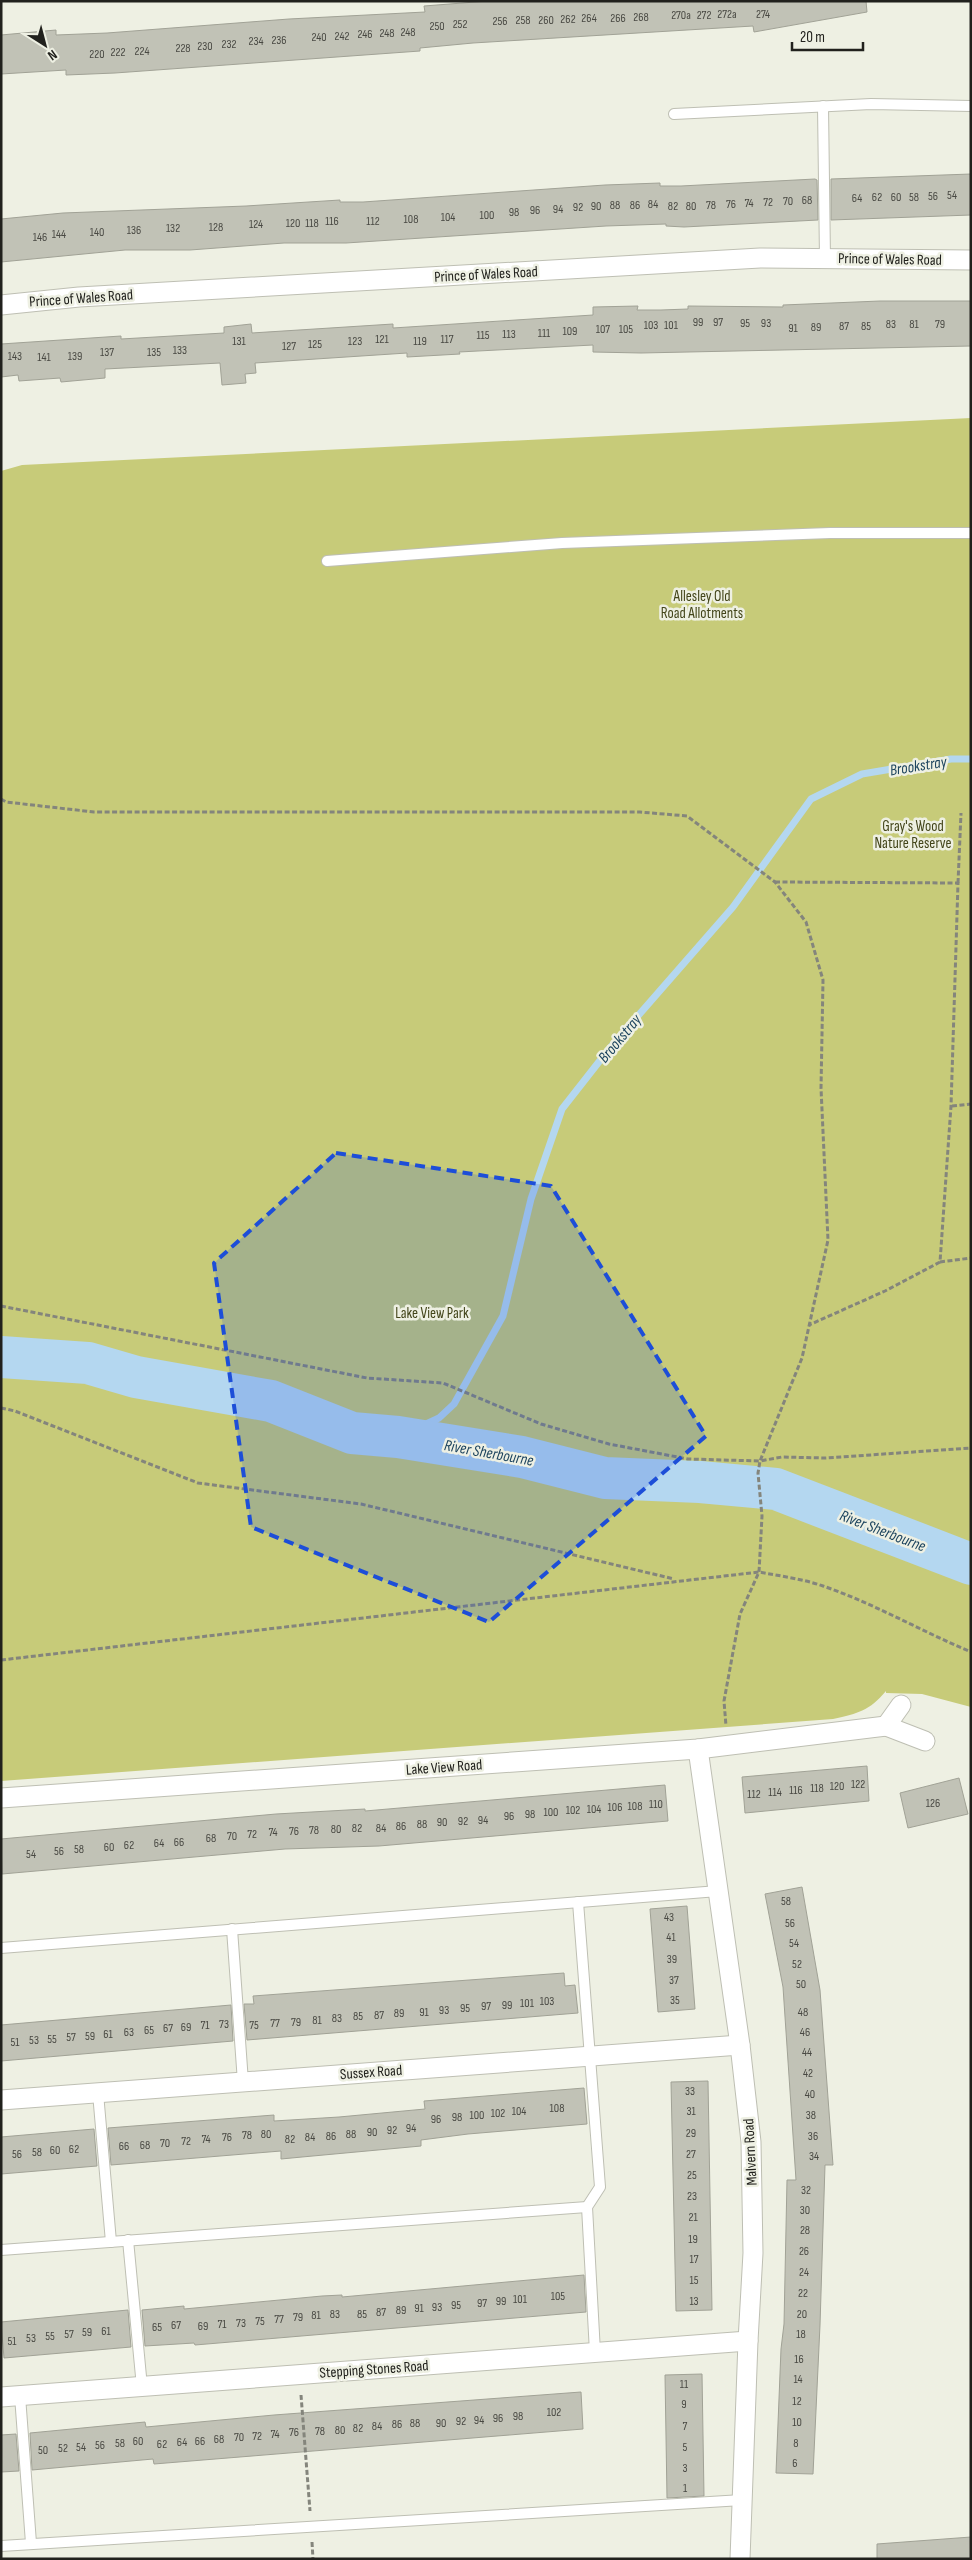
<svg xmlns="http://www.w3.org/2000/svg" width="972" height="2560" viewBox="0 0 972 2560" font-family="'Sofia Sans Condensed',sans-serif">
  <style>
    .green { fill: #c7cb79 }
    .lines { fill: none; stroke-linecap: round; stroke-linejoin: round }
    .stream { stroke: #b4d7f0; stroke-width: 7 }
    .river { stroke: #b4d7f0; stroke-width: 42 }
    .building { fill: #c1c2b6; stroke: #a1a296 }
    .service-casing { stroke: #bebfb3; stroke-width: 12 }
    .minor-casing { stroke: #bebfb3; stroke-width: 21 }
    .path { stroke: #84857c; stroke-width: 3; stroke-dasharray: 5 2.5; stroke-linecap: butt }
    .service { stroke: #fff; stroke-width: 10 }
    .minor { stroke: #fff; stroke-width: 19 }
    .marked { fill: #1d4ed8; fill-opacity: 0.2; stroke: #1d4ed8; stroke-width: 4; stroke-dasharray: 10 6; stroke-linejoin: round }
    .labels { text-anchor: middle; stroke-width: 5; stroke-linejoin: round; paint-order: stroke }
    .number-label { font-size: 12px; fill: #494943 }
    .street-label { font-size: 15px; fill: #21211d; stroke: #eef0e3 }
    .park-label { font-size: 15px; fill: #43451a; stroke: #eef0e3 }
    .water-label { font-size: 16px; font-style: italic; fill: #1d445e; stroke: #eef0e3 }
  </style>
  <rect width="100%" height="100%" fill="#eef0e3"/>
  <path class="green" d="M 971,418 L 971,1707 L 922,1694 L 886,1693 L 886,1691 C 869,1711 859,1713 833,1719 L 1,1781 L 1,471 L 22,465 Z"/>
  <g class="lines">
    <polyline class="stream" points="398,1437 439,1418 454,1404 503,1316 531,1199 562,1109 609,1049 733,907 811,799 862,774 951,759 971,759"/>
    <polyline class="river" points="1,1357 88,1363 136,1377 271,1401 352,1433 398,1437 522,1457 605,1478 700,1482 776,1489 971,1564"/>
  </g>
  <g class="building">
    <polygon points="488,1 866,1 867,12 754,32 753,26 473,43 420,48 420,51 115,73 66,75 66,70 1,74 1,35 56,30 56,35 107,33 289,19 425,12 424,6"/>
    <polygon points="971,174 971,215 831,220 831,179"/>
    <polygon points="815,179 817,180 818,220 684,227 666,226 666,224 606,226 346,243 284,243 190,250 125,250 1,262 1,219 63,213 246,206 340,200 340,202 363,202 605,185 660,183 660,186 681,186"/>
    <polygon points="880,301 971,301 971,346 641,353 593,352 593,345 459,352 460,354 407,357 407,353 255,363 256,373 245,374 246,383 222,385 220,363 105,369 105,378 61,382 60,378 19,381 18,375 1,377 1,344 121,336 121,339 224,333 224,327 251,324 252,333 393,324 393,328 593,315 593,307 638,306 637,310 661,310 688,309 688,306 783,307 783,305"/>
    <polygon points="867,1766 869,1801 745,1813 742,1777"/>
    <polygon points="959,1778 968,1814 908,1828 900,1793"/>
    <polygon points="665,1785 668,1821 379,1846 285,1849 2,1874 1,1839 276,1814 365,1809 365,1811"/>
    <polygon points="802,1887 820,1990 833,2165 825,2165 820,2325 813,2474 776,2473 781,2349 784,2324 787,2180 796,2180 783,1987 765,1894"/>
    <polygon points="687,1906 695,2009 658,2012 650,1909"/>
    <polygon points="564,1973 565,1986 575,1985 578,2013 247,2040 244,2004 254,2004 253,1996"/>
    <polygon points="231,2005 233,2041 1,2061 1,2025"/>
    <polygon points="708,2081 712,2310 676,2311 671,2082"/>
    <polygon points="584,2088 587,2124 468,2134 421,2140 421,2146 302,2157 281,2159 281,2151 111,2165 108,2128 274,2115 274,2121 339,2117 425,2109 424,2101"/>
    <polygon points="94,2129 97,2166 1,2174 1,2137"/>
    <polygon points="584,2275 586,2312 195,2345 194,2343 145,2346 142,2310 184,2306 184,2309 322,2296 342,2295 342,2297"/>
    <polygon points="128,2310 131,2347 4,2358 1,2322"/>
    <polygon points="702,2374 704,2496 667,2498 665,2375"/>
    <polygon points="581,2392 583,2429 154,2464 153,2459 32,2470 30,2433 145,2422 146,2427 274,2415"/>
    <polygon points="16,2434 19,2471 1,2472 1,2435"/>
    <polygon points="971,2537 971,2559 877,2559 877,2544"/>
  </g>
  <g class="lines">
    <defs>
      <g id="service">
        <polyline points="823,106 825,259"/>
        <polyline points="674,114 871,104 971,106"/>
        <polyline points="327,561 562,543 830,533 971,533"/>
        <polyline points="578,1902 600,2187 587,2207 595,2352"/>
        <polyline points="232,1929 243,2082"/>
        <polyline points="1,1948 718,1891"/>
        <polyline points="98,2093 111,2242"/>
        <polyline points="128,2240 142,2387"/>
        <polyline points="1,2250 587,2207"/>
        <polyline points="20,2396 31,2543"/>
        <polyline points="1,2546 742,2500"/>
      </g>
      <g id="minor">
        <polyline points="1,305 79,297 760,258 971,260"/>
        <polyline points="901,1705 886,1726 925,1741"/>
        <polyline points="698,1749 740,2045 751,2142 753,2253 748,2341 740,2559"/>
        <polyline points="1,1798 698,1749 886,1726"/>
        <polyline points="1,2100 740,2045"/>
        <polyline points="1,2397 748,2341"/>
      </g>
    </defs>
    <use href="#service" class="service-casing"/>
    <use href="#minor" class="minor-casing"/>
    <g class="path">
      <polyline points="1,799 6,802 94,812 640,812 687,816 775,882 806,922 823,980 821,1088 828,1240 802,1358 760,1461 782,1457 826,1458 971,1448"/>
      <polyline points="775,882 958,883 951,1106 940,1262 885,1291 809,1325"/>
      <polyline points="958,883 961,813"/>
      <polyline points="952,1106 971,1104"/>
      <polyline points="940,1262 971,1258"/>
      <polyline points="1,1306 367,1378 443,1383 541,1424 609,1444 688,1459 760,1461 758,1473 762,1516 759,1572 740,1614 724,1701 726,1726"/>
      <polyline points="1,1408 15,1411 198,1483 361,1504 674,1579"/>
      <path d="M 1,1660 L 759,1572 C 780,1576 803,1579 823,1586 C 875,1604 921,1631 971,1652"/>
      <polyline points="301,2395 310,2511"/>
      <polyline points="312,2542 313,2559"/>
    </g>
    <use href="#service" class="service"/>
    <use href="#minor" class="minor"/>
  </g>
  <path class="marked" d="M 336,1153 L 551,1186 L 706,1436 L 489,1622 L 251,1527 L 214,1263 Z"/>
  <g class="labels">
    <g class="number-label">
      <text x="727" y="18">272a</text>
      <text x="763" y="18">274</text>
      <text x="681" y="19">270a</text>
      <text x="704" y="19">272</text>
      <text x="641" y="21">268</text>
      <text x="589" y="22">264</text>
      <text x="618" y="22">266</text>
      <text x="568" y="23">262</text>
      <text x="523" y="24">258</text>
      <text x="546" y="24">260</text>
      <text x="500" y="25">256</text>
      <text x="460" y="28">252</text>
      <text x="437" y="30">250</text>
      <text x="408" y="36">248</text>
      <text x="387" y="37">248</text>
      <text x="365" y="38">246</text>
      <text x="342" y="40">242</text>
      <text x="319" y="41">240</text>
      <text x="279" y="44">236</text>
      <text x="256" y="45">234</text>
      <text x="229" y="48">232</text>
      <text x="205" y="50">230</text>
      <text x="183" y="52">228</text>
      <text x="142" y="55">224</text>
      <text x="118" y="56">222</text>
      <text x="97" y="58">220</text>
      <text x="952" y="199">54</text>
      <text x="933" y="200">56</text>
      <text x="877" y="201">62</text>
      <text x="896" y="201">60</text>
      <text x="914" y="201">58</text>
      <text x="857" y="202">64</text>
      <text x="807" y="204">68</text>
      <text x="788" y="205">70</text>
      <text x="768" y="206">72</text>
      <text x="749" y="207">74</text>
      <text x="653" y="208">84</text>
      <text x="731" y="208">76</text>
      <text x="615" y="209">88</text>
      <text x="635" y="209">86</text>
      <text x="711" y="209">78</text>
      <text x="596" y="210">90</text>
      <text x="673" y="210">82</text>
      <text x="691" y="210">80</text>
      <text x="578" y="211">92</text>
      <text x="558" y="213">94</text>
      <text x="535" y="214">96</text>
      <text x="514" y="216">98</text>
      <text x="487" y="219">100</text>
      <text x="448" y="221">104</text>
      <text x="411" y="223">108</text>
      <text x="332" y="225">116</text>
      <text x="373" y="225">112</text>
      <text x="293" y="227">120</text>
      <text x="312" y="227">118</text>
      <text x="256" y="228">124</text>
      <text x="216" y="231">128</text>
      <text x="173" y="232">132</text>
      <text x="134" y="234">136</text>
      <text x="97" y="236">140</text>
      <text x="59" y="238">144</text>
      <text x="40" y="241">146</text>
      <text x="698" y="326">99</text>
      <text x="718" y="326">97</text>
      <text x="745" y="327">95</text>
      <text x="766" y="327">93</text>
      <text x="891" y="328">83</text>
      <text x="914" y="328">81</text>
      <text x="940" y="328">79</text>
      <text x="651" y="329">103</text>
      <text x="671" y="329">101</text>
      <text x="844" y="330">87</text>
      <text x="866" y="330">85</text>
      <text x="816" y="331">89</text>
      <text x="793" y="332">91</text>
      <text x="603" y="333">107</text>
      <text x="626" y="333">105</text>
      <text x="570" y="335">109</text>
      <text x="544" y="337">111</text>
      <text x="509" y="338">113</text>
      <text x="483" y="339">115</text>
      <text x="382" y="343">121</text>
      <text x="447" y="343">117</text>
      <text x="239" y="345">131</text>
      <text x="355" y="345">123</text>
      <text x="420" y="345">119</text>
      <text x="315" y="348">125</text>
      <text x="289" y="350">127</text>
      <text x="180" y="354">133</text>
      <text x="107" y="356">137</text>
      <text x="154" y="356">135</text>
      <text x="15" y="360">143</text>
      <text x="75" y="360">139</text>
      <text x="44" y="361">141</text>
      <text x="858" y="1788">122</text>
      <text x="837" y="1790">120</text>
      <text x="817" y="1792">118</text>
      <text x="796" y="1794">116</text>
      <text x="775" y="1796">114</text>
      <text x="754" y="1798">112</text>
      <text x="933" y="1807">126</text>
      <text x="656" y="1808">110</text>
      <text x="635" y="1810">108</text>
      <text x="615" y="1811">106</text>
      <text x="594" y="1813">104</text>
      <text x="573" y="1814">102</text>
      <text x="551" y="1816">100</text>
      <text x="530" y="1818">98</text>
      <text x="509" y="1820">96</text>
      <text x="483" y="1824">94</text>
      <text x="463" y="1825">92</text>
      <text x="442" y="1826">90</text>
      <text x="422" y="1828">88</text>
      <text x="401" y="1830">86</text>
      <text x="357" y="1832">82</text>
      <text x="381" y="1832">84</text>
      <text x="336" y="1833">80</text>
      <text x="314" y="1834">78</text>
      <text x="294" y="1835">76</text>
      <text x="273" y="1836">74</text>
      <text x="252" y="1838">72</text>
      <text x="232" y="1840">70</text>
      <text x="211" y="1842">68</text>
      <text x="179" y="1846">66</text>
      <text x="159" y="1847">64</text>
      <text x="129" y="1849">62</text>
      <text x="109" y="1851">60</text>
      <text x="79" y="1853">58</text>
      <text x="59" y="1855">56</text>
      <text x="31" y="1858">54</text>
      <text x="786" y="1905">58</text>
      <text x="669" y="1921">43</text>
      <text x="790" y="1927">56</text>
      <text x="671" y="1941">41</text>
      <text x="794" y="1947">54</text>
      <text x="672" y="1963">39</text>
      <text x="797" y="1968">52</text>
      <text x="674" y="1984">37</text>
      <text x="801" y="1988">50</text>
      <text x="675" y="2004">35</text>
      <text x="547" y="2005">103</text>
      <text x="527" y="2007">101</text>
      <text x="507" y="2009">99</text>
      <text x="486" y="2010">97</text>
      <text x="465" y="2012">95</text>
      <text x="444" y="2014">93</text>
      <text x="424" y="2016">91</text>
      <text x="803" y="2016">48</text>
      <text x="399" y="2017">89</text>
      <text x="379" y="2019">87</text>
      <text x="358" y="2020">85</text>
      <text x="337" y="2022">83</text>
      <text x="317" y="2024">81</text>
      <text x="296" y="2026">79</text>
      <text x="275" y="2027">77</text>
      <text x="224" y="2028">73</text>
      <text x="205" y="2029">71</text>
      <text x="254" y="2029">75</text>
      <text x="186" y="2031">69</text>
      <text x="168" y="2032">67</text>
      <text x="149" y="2034">65</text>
      <text x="129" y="2036">63</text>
      <text x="805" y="2036">46</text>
      <text x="108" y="2038">61</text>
      <text x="90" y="2040">59</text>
      <text x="71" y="2041">57</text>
      <text x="52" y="2043">55</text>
      <text x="34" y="2044">53</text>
      <text x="15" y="2046">51</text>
      <text x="807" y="2056">44</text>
      <text x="808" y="2077">42</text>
      <text x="690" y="2095">33</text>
      <text x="810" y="2098">40</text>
      <text x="557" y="2112">108</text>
      <text x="519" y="2115">104</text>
      <text x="691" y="2115">31</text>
      <text x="498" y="2117">102</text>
      <text x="477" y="2119">100</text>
      <text x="811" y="2119">38</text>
      <text x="457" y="2121">98</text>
      <text x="436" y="2123">96</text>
      <text x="411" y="2132">94</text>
      <text x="392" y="2134">92</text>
      <text x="372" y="2136">90</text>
      <text x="691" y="2137">29</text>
      <text x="266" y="2138">80</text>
      <text x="351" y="2138">88</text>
      <text x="247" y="2139">78</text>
      <text x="331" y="2140">86</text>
      <text x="813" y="2140">36</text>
      <text x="227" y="2141">76</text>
      <text x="310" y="2141">84</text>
      <text x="206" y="2143">74</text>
      <text x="290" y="2143">82</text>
      <text x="186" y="2145">72</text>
      <text x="165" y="2147">70</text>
      <text x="145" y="2149">68</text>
      <text x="124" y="2150">66</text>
      <text x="74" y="2153">62</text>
      <text x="55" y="2154">60</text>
      <text x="37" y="2156">58</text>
      <text x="17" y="2158">56</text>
      <text x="691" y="2158">27</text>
      <text x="814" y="2160">34</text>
      <text x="692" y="2179">25</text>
      <text x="806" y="2194">32</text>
      <text x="692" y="2200">23</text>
      <text x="805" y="2214">30</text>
      <text x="693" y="2221">21</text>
      <text x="805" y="2234">28</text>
      <text x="693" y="2243">19</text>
      <text x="804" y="2255">26</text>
      <text x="694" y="2263">17</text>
      <text x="804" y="2276">24</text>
      <text x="694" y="2284">15</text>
      <text x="803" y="2297">22</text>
      <text x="558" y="2300">105</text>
      <text x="520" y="2303">101</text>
      <text x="501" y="2305">99</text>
      <text x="694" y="2305">13</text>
      <text x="482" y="2307">97</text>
      <text x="456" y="2309">95</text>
      <text x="437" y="2311">93</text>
      <text x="419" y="2312">91</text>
      <text x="401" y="2314">89</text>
      <text x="381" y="2316">87</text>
      <text x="335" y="2318">83</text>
      <text x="362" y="2318">85</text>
      <text x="802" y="2318">20</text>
      <text x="316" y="2319">81</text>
      <text x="298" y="2321">79</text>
      <text x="279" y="2323">77</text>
      <text x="260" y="2325">75</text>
      <text x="241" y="2327">73</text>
      <text x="222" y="2328">71</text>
      <text x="176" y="2329">67</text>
      <text x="203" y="2330">69</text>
      <text x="157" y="2331">65</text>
      <text x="106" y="2335">61</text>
      <text x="87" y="2336">59</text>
      <text x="69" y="2338">57</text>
      <text x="801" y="2338">18</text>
      <text x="50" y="2340">55</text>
      <text x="31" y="2342">53</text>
      <text x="12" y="2345">51</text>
      <text x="799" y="2363">16</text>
      <text x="798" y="2383">14</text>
      <text x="684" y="2388">11</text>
      <text x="797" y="2405">12</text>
      <text x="684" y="2408">9</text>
      <text x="554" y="2416">102</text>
      <text x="518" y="2420">98</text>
      <text x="498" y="2422">96</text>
      <text x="479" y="2424">94</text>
      <text x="461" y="2425">92</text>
      <text x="797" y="2426">10</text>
      <text x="415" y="2427">88</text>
      <text x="441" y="2427">90</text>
      <text x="397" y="2428">86</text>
      <text x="377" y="2430">84</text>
      <text x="685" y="2430">7</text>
      <text x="358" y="2432">82</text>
      <text x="340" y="2434">80</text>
      <text x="320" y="2435">78</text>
      <text x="294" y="2436">76</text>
      <text x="275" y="2438">74</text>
      <text x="257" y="2440">72</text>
      <text x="239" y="2441">70</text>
      <text x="219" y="2443">68</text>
      <text x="138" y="2445">60</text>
      <text x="200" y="2445">66</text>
      <text x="182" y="2446">64</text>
      <text x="120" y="2447">58</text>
      <text x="796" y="2447">8</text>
      <text x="162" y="2448">62</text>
      <text x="100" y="2449">56</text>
      <text x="81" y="2451">54</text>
      <text x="685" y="2451">5</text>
      <text x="63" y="2452">52</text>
      <text x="43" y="2454">50</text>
      <text x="795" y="2467">6</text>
      <text x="685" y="2472">3</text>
      <text x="685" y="2492">1</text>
    </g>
    <g class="street-label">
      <text transform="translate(890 259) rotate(1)" y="5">Prince of Wales Road</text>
      <text transform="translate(486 274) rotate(-3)" y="5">Prince of Wales Road</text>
      <text transform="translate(81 298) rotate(-4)" y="5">Prince of Wales Road</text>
      <text transform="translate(444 1767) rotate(-4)" y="5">Lake View Road</text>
      <text transform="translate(371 2072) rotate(-4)" y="5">Sussex Road</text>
      <text transform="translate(750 2152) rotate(-93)" y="5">Malvern Road</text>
      <text transform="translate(374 2369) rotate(-4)" y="5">Stepping Stones Road</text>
    </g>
    <g class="park-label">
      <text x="702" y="601">Allesley Old<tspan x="702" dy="17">Road Allotments</tspan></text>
      <text x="913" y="831">Gray's Wood<tspan x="913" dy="17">Nature Reserve</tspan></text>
      <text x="432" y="1318">Lake View Park</text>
    </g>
    <g class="water-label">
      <text transform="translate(918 765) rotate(-9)" y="6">Brookstray</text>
      <text transform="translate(619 1038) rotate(-50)" y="6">Brookstray</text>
      <text transform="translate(489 1452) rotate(10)" y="6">River Sherbourne</text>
      <text transform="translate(883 1530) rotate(21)" y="6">River Sherbourne</text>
    </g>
  </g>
  <rect width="972" height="2560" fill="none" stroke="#21211d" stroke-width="5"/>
  <g transform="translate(45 45) rotate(144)" stroke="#eef0e3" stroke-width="4" paint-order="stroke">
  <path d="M0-4L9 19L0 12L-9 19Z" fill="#21211d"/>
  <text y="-8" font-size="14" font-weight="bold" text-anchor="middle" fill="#21211d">N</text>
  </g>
  <path d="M792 42v8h71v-8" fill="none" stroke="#21211d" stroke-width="2.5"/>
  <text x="800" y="42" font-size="15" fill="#21211d" stroke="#eef0e3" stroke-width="4" paint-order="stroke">20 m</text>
</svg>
